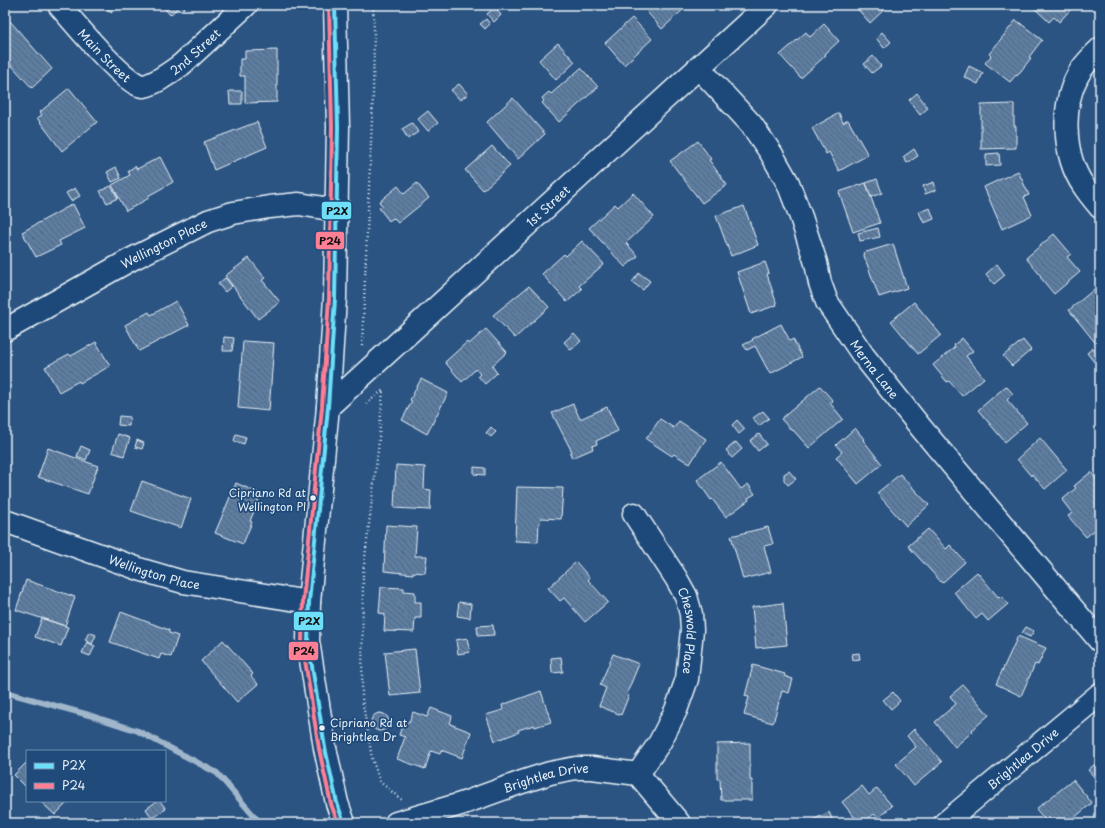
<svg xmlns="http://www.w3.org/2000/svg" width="1105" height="828" font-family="'Playpen Sans',sans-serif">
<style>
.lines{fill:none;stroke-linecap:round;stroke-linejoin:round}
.stream{stroke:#a0b6cb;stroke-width:6}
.building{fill:url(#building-back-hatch);stroke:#e8f1f8}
.minor-casing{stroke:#e8f1f8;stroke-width:25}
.path{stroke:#e8f1f8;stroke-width:2.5;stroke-dasharray:1 3;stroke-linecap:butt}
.minor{stroke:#1f4a7a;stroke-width:22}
.bus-1-casing{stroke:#1f4a7a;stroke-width:7}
.bus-2-casing{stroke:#1f4a7a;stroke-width:7}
.bus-1{stroke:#6ddff8;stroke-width:4}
.bus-2{stroke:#ff8094;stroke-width:4}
.bus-dot{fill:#e8f1f8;stroke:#1f4a7a;stroke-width:1.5}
.labels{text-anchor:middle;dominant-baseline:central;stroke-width:3.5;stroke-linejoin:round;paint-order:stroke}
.bus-label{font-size:11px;fill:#e8f1f8;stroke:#1f4a7a;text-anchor:end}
.street-label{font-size:12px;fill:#e8f1f8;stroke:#1f4a7a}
.line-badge{stroke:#1f4a7a;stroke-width:1.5}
.pale-badge-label{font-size:11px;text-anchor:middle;font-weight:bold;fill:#111}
</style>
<defs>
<pattern id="building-back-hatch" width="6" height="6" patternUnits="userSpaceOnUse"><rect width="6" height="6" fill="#5d7da1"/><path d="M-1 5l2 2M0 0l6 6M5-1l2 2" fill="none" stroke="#53657a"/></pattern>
</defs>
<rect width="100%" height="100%" fill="#2b5482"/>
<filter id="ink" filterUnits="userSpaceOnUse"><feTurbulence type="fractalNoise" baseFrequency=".025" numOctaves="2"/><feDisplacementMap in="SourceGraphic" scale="8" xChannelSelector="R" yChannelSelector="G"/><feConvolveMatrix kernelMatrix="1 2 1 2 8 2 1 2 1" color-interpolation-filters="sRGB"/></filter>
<g filter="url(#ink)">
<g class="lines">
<!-- stream -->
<path class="stream" d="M5 692 89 715 138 731 217 773 260 823"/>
</g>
<!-- building -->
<path class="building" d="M104 5H120L111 13Z
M162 5H187L183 9 180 6 170 15Z
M641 5H687V6L662 29Z
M854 5H892L890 7 889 5 870 23Z
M1033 5H1073V7L1059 22 1054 17 1049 22 1032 6Z
M495 7 501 15 494 22 487 14Z
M632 18 652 39 624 65 605 43Z
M486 19 490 24 485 29 480 24Z
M1016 20 1042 40 1029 57 1031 58 1017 76 1016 75 1010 82 985 63 991 56 989 54Z
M10 21 52 69 32 88 5 58V25Z
M824 24 839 41 825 54 826 55 801 78 780 55 806 32 810 37Z
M882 32 891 42 884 48 876 38Z
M558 43 575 62 556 80 539 60Z
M277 50V102L245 103V76H240V59H245V51Z
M873 56 881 66 872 73 864 64Z
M969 66 983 73 978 84 964 77Z
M581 68 598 87 559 122 542 103 544 101 542 98 549 92 551 94Z
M459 84 468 94 460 100 451 90Z
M69 88 97 122 62 151 37 118 42 115 40 112Z
M229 91H242V104H230Z
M917 93 928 108 920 115 909 100Z
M513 98 545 134 518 159 487 122Z
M1014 104V126H1016V148L981 149V105Z
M428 111 438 123 428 131 418 119Z
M839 113 843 123 848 120 868 155 839 171 829 152 826 154 812 128Z
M257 122 267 147 214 170 204 142Z
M412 123 418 132 408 139 402 129Z
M698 141 711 159 709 160 727 185 702 203 670 161Z
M492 146 510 166 483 190 465 170Z
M914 149 918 156 907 163 903 157Z
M999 153 1000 165 986 166V154Z
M160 157 173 182 148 196 149 198 126 211 112 185 130 175 128 171 135 166 137 169Z
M116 167 121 178 112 182 107 172Z
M1018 171 1029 195 1024 197 1032 215 1002 229 984 187Z
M877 179 882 193 871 197 866 183Z
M934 182 936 190 925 194 923 186Z
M417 183 429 198 398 223 393 218 389 221 379 208 383 206 379 202 398 186 404 194Z
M866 183 880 223 853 232 839 192Z
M111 186 118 198 107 203 100 191Z
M75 188 80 196 71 201 66 193Z
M633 193 654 217 626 243 638 256 625 267 589 228 615 204 618 207Z
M73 204 85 228 59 241 61 245 36 257 22 232Z
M744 206 758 245 731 256 716 216Z
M930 208 934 219 924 223 919 212Z
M878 228 880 237 860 241 858 233Z
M1054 234 1071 254 1067 257 1080 272 1054 294 1040 277 1041 276 1026 258Z
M582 241 604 264 579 286 582 289 567 302 542 274 564 254 566 256Z
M893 244 907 288 879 297 863 253Z
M249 258 265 278 262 280 280 302 258 319 225 276Z
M765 262 769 273 767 274 777 305 751 314 737 272Z
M997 264 1005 275 994 284 986 274Z
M639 273 650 281 643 290 632 282Z
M225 278 232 286 225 292 218 284Z
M529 286 549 307 515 338 493 315Z
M1097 287 1100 290V344L1098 346 1069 310Z
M176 301 189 325 139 351 125 325 149 312 151 315Z
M914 302 941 335 918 354 891 321Z
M781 324 790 341 793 339 802 357 770 374 755 346 747 350 743 345 753 340 752 339Z
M486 329 507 352 492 366 497 373 485 384 478 376 480 374 476 369 462 382 445 362 467 342 469 344Z
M574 333 581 341 571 350 564 342Z
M224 337 234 338 232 351H223Z
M962 338 973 351 966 356 984 378 962 396 949 381 947 382 933 365 955 347 954 345Z
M1023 340 1031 350 1012 366 1003 356Z
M243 341 274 343 269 411 238 408Z
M96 342 110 366 80 383 79 381 59 392 45 367 69 354 71 356Z
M1093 348 1100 357 1094 362 1087 353Z
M421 379 448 393 427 434 402 420 412 401 410 400Z
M820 386 833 401 830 403 843 419 809 448 793 430 792 431 781 419Z
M1006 386 1013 394 1007 400 1027 423 1005 442 978 410Z
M573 404 580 419 607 407 618 431 596 441 597 444 592 446 593 449 572 458 570 453 572 452 552 413Z
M763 411 769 418 759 426 753 418Z
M119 416 130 417 129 426 118 425Z
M660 419 674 428 679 421 706 439 690 464 674 454 672 456 646 439Z
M737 420 745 429 739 434 732 425Z
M491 427 496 432 491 437 486 433Z
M855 428 864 439 863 440 882 464 858 484 836 457 842 452 836 445Z
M118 434 130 438 124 456 112 452Z
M236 434 246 437 244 444 234 441Z
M759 434 767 444 758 451 750 441Z
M1040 438 1067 470 1045 489 1032 474 1031 476 1017 459Z
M137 440 144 443 142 449 135 447Z
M736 442 742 449 732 458 726 450Z
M81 446 90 450 86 460 77 456Z
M48 448 98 466 88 494 38 477Z
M721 462 741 489 748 484 755 494 748 498 749 500 726 517 712 499 711 500 697 480Z
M396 465 425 467 424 489 431 490 430 510 394 508Z
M474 467 485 468V475L474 474Z
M789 471 796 479 788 485 784 480V474Z
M1091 472 1100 484V526L1086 537 1068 516 1072 513 1062 500 1076 488 1074 486Z
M900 474 929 505 906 526 877 493Z
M142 481 191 499 181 528 131 511Z
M236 483 261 494 250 521 252 522 243 544 215 533Z
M517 487 563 488 561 519 541 518 540 523H539L538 542 515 541Z
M386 525 417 527 415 556H427L425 573 413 572V574L384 571Z
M768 527 773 544 764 546 771 572 743 579 731 536Z
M928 529 946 549 950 545 965 562 942 583 908 546Z
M576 562 590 578 588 580 608 602 585 622 564 598 560 601 548 588Z
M977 572 999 598 1001 596 1008 604 988 621 982 614 976 619 954 592Z
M26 580 75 597 65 626 16 610Z
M381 587 404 588V591L415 592V602H421V618H415L414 632 384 631 385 614 379 613Z
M459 602 471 604 470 618 457 616Z
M783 603 787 645 756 648 752 607Z
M121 612 169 630V633L178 636 171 657 161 654 159 659 110 642Z
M42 618 68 627 61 646 35 637Z
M493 625 494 635 478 636 477 626Z
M1026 627 1034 631 1030 637 1022 633Z
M89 632 96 635 92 644 85 640Z
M1018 636 1046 648 1038 665 1035 664 1021 696 996 684Z
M467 638 470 652 458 654 456 640Z
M223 640 253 674 251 676 258 684 237 702 201 661Z
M87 642 95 646 90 656 82 653Z
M415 649 420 693 390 696 385 652Z
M859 653 860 659 853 660 852 654Z
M613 654 639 664 627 693 629 695 621 715 599 706 606 688 600 685Z
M561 657 563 672 552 673 551 658Z
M753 665 785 674 784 676 793 679 789 693 782 691 773 723 744 715 749 697 745 696Z
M963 685 989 715 972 730 973 731 955 747 935 722 956 704 950 696Z
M541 691 551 722 535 727 534 725 518 730 519 732 495 741 486 715 503 710 502 705Z
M893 692 900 701 891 709 883 700Z
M431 708 452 716 450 724 471 732 462 758 441 750 440 754 431 751 425 769 397 759 405 737 399 735 404 720 409 722 413 712 427 717Z
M371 722a9 9 0 1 1 18 0a9 9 0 1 1-18 0Z
M914 729 942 762 914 786 896 764 916 747 907 736Z
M750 743V780H752V800H721L720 779H717V744Z
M1100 760V784L1088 770Z
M27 762V788L14 775Z
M1073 780 1092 803 1068 823H1048L1036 809Z
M862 786 869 795 877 788 892 806 878 818 874 814 863 823H859L842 802Z
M40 801H69L55 815Z
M157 801H160L166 809 152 818 146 809Z
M829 812 834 823H807Z"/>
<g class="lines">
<!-- minor casing -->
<g class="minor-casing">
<g id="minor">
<path id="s1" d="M59 5C71 19 127 87 143 86 154 85 171 72 181 65L246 5"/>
<path d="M335 5 338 127 335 298 328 407 309 602 308 641 325 748 337 803 344 823"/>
<path d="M1100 49C1092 57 1083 65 1078 75 1061 106 1063 155 1083 185 1088 193 1094 200 1100 207"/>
<path id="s2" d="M699 68 751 124 771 153 788 183 801 217 816 263 820 283 827 302 863 355 922 429 1100 641"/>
<path id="s3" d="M5 330 130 260 208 221 233 213 269 207 299 204 336 210"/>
<path id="s4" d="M328 407 767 5"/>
<path id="s5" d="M634 514 676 578 686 596 691 614 692 630 687 679 676 710 660 742 638 774"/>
<path id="s6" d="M5 521 142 570 183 582 309 602"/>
<path id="s7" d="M396 823 461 804 522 782 550 773 576 768H592L638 774 679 823"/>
<path id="s8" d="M945 823 1100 694"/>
</g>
</g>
<!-- path -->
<path class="path" d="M362 346 373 97 374 31 373 5
M366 404 383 390 378 450 363 574 362 698 372 758 380 782 402 800"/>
<!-- minor -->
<use href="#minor" class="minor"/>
<!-- bus-1 casing -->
<g class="bus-1-casing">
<path id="bus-1" d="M335 5 338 127 335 298 328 407 309 602 308 641 325 748 337 803 344 823"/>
</g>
<!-- bus-2 casing -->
<g class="bus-2-casing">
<path id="bus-2" d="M329 5 332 127 329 298 322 407 303 601 302 641 319 749 331 804 338 823"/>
</g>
<!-- bus-1 -->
<use href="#bus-1" class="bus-1"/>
<!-- bus-2 -->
<use href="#bus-2" class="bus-2"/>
</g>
</g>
<!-- markers -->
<g class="bus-dot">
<circle cx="313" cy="498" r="3.5"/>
<circle cx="322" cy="728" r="3.5"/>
</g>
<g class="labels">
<!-- bus labels -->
<g class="bus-label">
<text x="306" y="492">Cipriano Rd at<tspan x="306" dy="14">Wellington Pl</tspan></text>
<text x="330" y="722" text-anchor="start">Cipriano Rd at<tspan x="330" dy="14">Brightlea Dr</tspan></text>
</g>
<!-- street labels -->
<g class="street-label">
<text stroke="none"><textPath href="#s1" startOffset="181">2nd Street</textPath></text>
<text stroke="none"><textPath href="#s1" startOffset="68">Main Street</textPath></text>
<text stroke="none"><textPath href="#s4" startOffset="298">1st Street</textPath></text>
<text stroke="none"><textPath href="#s3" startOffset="181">Wellington Place</textPath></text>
<text stroke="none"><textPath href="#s2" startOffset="354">Merna Lane</textPath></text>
<text stroke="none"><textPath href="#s6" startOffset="158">Wellington Place</textPath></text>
<text stroke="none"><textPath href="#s5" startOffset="132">Cheswold Place</textPath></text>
<text stroke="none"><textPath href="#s8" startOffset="101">Brightlea Drive</textPath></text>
<text stroke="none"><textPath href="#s7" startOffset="157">Brightlea Drive</textPath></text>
</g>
</g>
<g class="line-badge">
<rect x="321" y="201" width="31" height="19" rx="4" fill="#6ddff8"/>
<rect x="315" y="231" width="30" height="19" rx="4" fill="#ff8094"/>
<rect x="293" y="611" width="31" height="20" rx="4" fill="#6ddff8"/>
<rect x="288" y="641" width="31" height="20" rx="4" fill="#ff8094"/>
</g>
<g class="pale-badge-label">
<text x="337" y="215">P2X</text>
<text x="330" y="245">P24</text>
<text x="309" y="625">P2X</text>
<text x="304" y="655">P24</text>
</g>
<!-- margin -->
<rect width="1105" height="828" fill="none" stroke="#1f4a7a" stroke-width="20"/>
<rect x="10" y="10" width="1085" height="808" fill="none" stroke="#e8f1f8" stroke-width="1.5" filter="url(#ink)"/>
<!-- legend -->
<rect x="26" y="750" width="140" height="52" fill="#1f4a7a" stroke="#6f8dac"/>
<rect x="34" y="763" width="20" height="6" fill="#6ddff8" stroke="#6f8dac"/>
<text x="62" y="770" font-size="12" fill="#e8f1f8">P2X</text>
<rect x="34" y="783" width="20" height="6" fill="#ff8094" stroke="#6f8dac"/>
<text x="62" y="790" font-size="12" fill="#e8f1f8">P24</text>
</svg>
